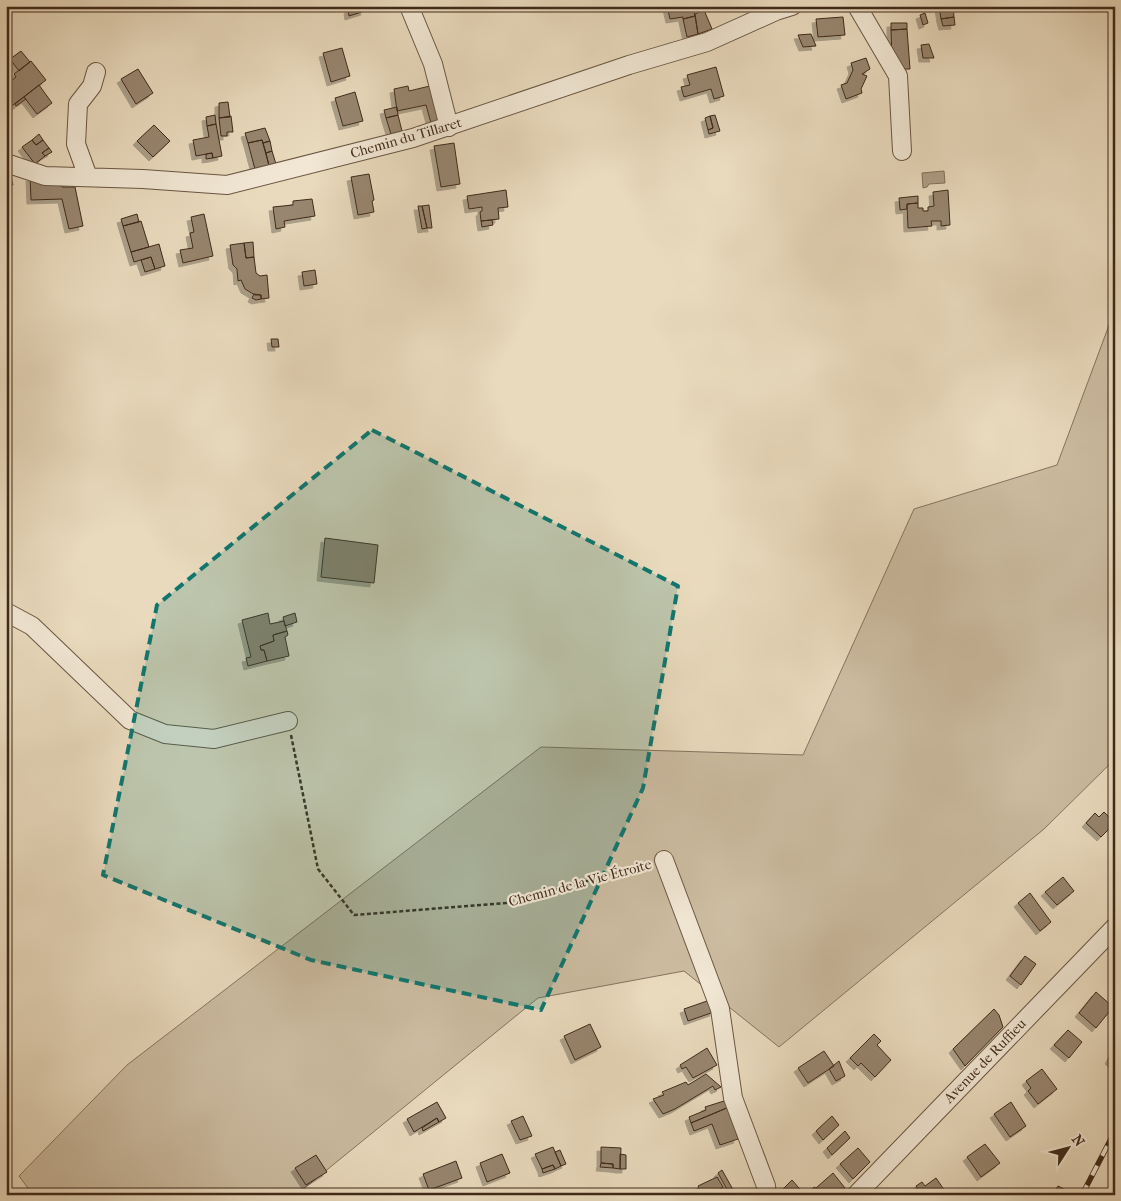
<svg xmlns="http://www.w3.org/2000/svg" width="1121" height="1201" font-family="'IM FELL French Canon',serif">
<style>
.green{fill:#ccbca1;stroke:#86735e}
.water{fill:#b09e86;stroke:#83705b}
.building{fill:#98866f;stroke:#402a1a;filter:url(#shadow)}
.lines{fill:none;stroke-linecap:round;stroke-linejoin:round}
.minor-casing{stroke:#6a5643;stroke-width:20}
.path{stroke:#402a1a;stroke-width:2.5;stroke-dasharray:4 2.5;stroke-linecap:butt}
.minor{stroke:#f1e7d4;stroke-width:18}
.rail-casing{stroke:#402a1a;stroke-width:5.5}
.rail{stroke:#f1e7d4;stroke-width:4;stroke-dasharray:11;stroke-linecap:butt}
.marked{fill:#0f766e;fill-opacity:0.2;stroke:#0f766e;stroke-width:4;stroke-dasharray:10 6;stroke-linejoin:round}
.labels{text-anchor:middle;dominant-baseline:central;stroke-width:4.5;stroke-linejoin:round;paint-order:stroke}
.street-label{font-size:14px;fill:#402a1a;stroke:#f1e7d4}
</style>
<defs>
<filter id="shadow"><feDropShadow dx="-4" dy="4" stdDeviation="0" flood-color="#0004"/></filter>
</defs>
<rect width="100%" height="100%" fill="#e9dabd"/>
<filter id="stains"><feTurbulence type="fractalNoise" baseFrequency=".004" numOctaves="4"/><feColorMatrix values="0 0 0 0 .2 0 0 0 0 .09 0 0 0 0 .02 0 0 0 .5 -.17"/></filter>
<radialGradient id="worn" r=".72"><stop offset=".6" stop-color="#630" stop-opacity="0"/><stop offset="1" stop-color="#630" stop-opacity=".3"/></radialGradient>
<!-- green -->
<path class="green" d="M1115 309V759L1044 829 779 1047 684 971 538 998 296 1195H33L19 1176 127 1065 541 747 803 755 914 509 1057 465Z"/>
<!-- water -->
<path class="water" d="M944 171 945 183 929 184 927 187 923 188 922 173Z"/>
<!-- building -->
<path class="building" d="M349 6H363L365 11 349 16 348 10 350 9Z
M667 6H693L695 16 683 19V17L670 19Z
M939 6H953L954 17 941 19Z
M704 10 712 29 698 34 695 14Z
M925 13 928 23 923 25 920 15Z
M695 16 698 34 687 37 683 19Z
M843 17 845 35 818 37 816 19Z
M954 17 955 25 943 26 941 19Z
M891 23H907V29L891 30Z
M907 29 910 69H895L892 60 891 30Z
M811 34 816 46 803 47 798 35Z
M929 44 934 58H923L921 45Z
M342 48 350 76 331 82 323 53Z
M21 51 30 62 19 71 10 59Z
M866 58 870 69 862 74 867 76 861 89 862 93 846 99 841 85 847 83 853 70 851 63Z
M31 61 46 80 9 108 6 105V85L16 77 14 74Z
M716 67 724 96 714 99 711 89 684 97 681 87 690 85 687 75Z
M138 69 153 93 136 104 121 79Z
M39 85 52 103 37 114 24 97Z
M434 85 444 119 431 123 426 105 397 111 394 89 408 86 409 91Z
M355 92 363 121 343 126 335 98Z
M24 97 26 99 16 106 15 104Z
M228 102 230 117 219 118V103Z
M397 107 398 115 386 118 384 110Z
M215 115 216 124 207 126 206 117Z
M398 115 402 131 391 134 386 118Z
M715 115 720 131 709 134 708 130 713 128 710 116Z
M231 116 233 132H227V136H221L219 118Z
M710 116 713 128 708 130 705 118Z
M216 124 222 156 213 158 212 153 196 156 193 140 209 137 207 126Z
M154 125 170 141 153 157 137 141Z
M265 128 270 141 263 143 262 140 248 143 245 133Z
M39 134 43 140 36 145 32 140Z
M32 140 36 145 43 140 49 148 42 153 45 156 35 164 22 147Z
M262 140 270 169 256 173 248 143Z
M270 141 272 151 266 153 263 143Z
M454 143 460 184 441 187 434 146Z
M49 148 52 152 45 156 42 153Z
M272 151 276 164 269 166 266 153Z
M212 153 213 158 206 159V154Z
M6 170H9L13 185 6 187Z
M369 174 374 200 372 201 374 212 358 215 351 177Z
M30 177 62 184V187H75L83 226 69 229 62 199 31 200Z
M506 190 508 207 498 208 499 219 481 221 480 212 482 211V207L469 209 467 196Z
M948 190 950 225 941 226V221H931L932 226 908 228 907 204 918 203V208H923V211H928V207L934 206 933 192Z
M918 196V203L907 204V209L900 210 899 198Z
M6 199 11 217 6 218Z
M312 199 315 216 284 221 285 227 276 229 273 207 293 205V201Z
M429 205 432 228H427L422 206Z
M418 206H422L427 228 422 229Z
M137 214 139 222 123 226 121 219Z
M204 214 213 256 183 263 180 250 193 248 190 233 194 232 191 217Z
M492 220 493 225 482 227 481 221Z
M141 221 149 247 131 252 123 226Z
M253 242 254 257 246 258 244 243Z
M244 243 246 258 254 257 256 273 260 276 267 275 269 298 261 299V295H255L245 289 241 280 238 281 237 269 233 265 230 245Z
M159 244 165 266 155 269 151 257 134 262 131 252Z
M151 257 155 269 145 272 141 260Z
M315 270 317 284 304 286 302 272Z
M254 294 261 295V299L256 300 252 298Z
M271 339H278L279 347H272Z
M325 538 378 545 374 583 321 577Z
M268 613 270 624 284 621 287 631 273 635 274 641 260 646 261 650H264L267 661 248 666 246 658 251 657 242 620Z
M295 613 297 622 285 626 283 617Z
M287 631 288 635 285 637 289 656 267 661 264 650H261L260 646 274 641 273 635Z
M1104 812 1113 821 1109 826 1111 827 1101 837 1086 823 1095 813 1099 817Z
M1063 877 1074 891 1057 905 1045 892Z
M1030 893 1051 922 1040 931 1018 903Z
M1025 956 1036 964 1021 985 1010 976Z
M1096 992 1113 1007 1096 1028 1079 1013Z
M710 1000 714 1012 688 1021 684 1009Z
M994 1009 999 1015 1003 1027 965 1066 953 1049Z
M590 1024 601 1047 575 1060 564 1036Z
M1068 1030 1082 1042 1069 1058 1054 1045Z
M874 1034 881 1041 877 1045 891 1060 875 1077 861 1063 858 1066 850 1058Z
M707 1048 717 1065 693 1078 686 1067 682 1069 680 1065Z
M1115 1049V1066L1109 1060Z
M824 1051 834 1066 808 1083 798 1068Z
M839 1061 845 1076 836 1081 829 1069Z
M1042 1069 1057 1089 1038 1104 1028 1091 1031 1088 1026 1081Z
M706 1074 721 1087 715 1090 713 1086 675 1109 663 1114 653 1099 664 1095 662 1092 686 1082 688 1085Z
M724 1101 729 1107 691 1123 689 1117 706 1110 705 1107Z
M437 1102 446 1118 439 1122 437 1118 414 1132 407 1119Z
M1011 1102 1026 1126 1010 1137 994 1114Z
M729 1107 738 1139 720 1145 712 1124 694 1131 691 1123Z
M523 1116 532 1136 520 1140 511 1121Z
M832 1116 839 1125 823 1140 816 1131Z
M437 1118 439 1122 423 1131 422 1128Z
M845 1131 850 1138 832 1155 827 1148Z
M985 1144 1000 1163 981 1177 967 1157Z
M553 1147 561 1166 555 1169 553 1165 542 1169 535 1154Z
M601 1147 621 1148 620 1169 613 1168V1164L601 1163Z
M858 1148 870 1162 853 1179 840 1164Z
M560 1150 566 1164 561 1166 555 1152Z
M502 1154 510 1173 487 1182 480 1163Z
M620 1154 626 1155V1169H620Z
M316 1155 327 1172 306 1185 295 1168Z
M456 1161 462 1178 429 1190 423 1174Z
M601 1163 613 1164V1168L600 1167Z
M553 1165 555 1169 543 1173 542 1169Z
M722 1170 736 1195H730L718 1173Z
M833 1173 845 1188 838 1195H823L816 1188Z
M717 1177 723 1187 710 1195H690L689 1193 699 1188 698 1186Z
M936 1178 947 1194 921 1195 916 1186 922 1182 925 1186Z
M792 1180 805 1195H777Z
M1058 1186 1064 1189 1061 1195H1053Z
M814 1187 816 1188 823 1195H807Z"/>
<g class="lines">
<!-- minor casing -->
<g class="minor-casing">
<path id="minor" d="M409 6 433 64 449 127
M857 6 898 76 902 151
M6 163 45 176 143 179 227 185 413 138 629 65 707 42 776 11 792 6
M88 177 76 144 78 104 92 86 96 72
M6 612 32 626 130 720 165 734 214 739 288 721
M664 860 720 1009 733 1098 766 1186 767 1195
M856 1195 1115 927"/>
</g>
<!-- path -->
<path class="path" d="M291 735 318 869 354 915 506 903 650 864"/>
<!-- minor -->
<use href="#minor" class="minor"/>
<!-- rail casing -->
<g class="rail-casing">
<path id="rail" d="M1082 1195 1115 1131"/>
</g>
<!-- rail -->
<use href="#rail" class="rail"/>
</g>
<!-- marked area -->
<path class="marked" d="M372 430 678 586 643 788 541 1010 311 960 103 875 157 605Z"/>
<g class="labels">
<!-- street labels -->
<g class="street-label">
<text transform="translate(406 138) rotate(-16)">Chemin du Tillaret</text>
<text transform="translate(580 883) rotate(-15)">Chemin de la Vie Étroite</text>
<text transform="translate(985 1061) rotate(-46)">Avenue de Ruffieu</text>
</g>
</g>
<!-- margin -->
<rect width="1121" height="1201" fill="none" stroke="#e9dabd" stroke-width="25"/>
<rect x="8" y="8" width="1106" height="1186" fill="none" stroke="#402a1a" stroke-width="2.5"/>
<rect x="12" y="12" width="1096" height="1176" fill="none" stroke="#402a1a"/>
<!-- north arrow -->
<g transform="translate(1068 1148) rotate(54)" stroke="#f1e7d4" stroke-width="4" paint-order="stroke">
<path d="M0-4L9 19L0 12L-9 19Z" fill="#402a1a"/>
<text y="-8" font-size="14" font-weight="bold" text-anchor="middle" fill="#402a1a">N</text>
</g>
<rect width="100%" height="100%" filter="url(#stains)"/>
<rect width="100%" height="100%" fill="url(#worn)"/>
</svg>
